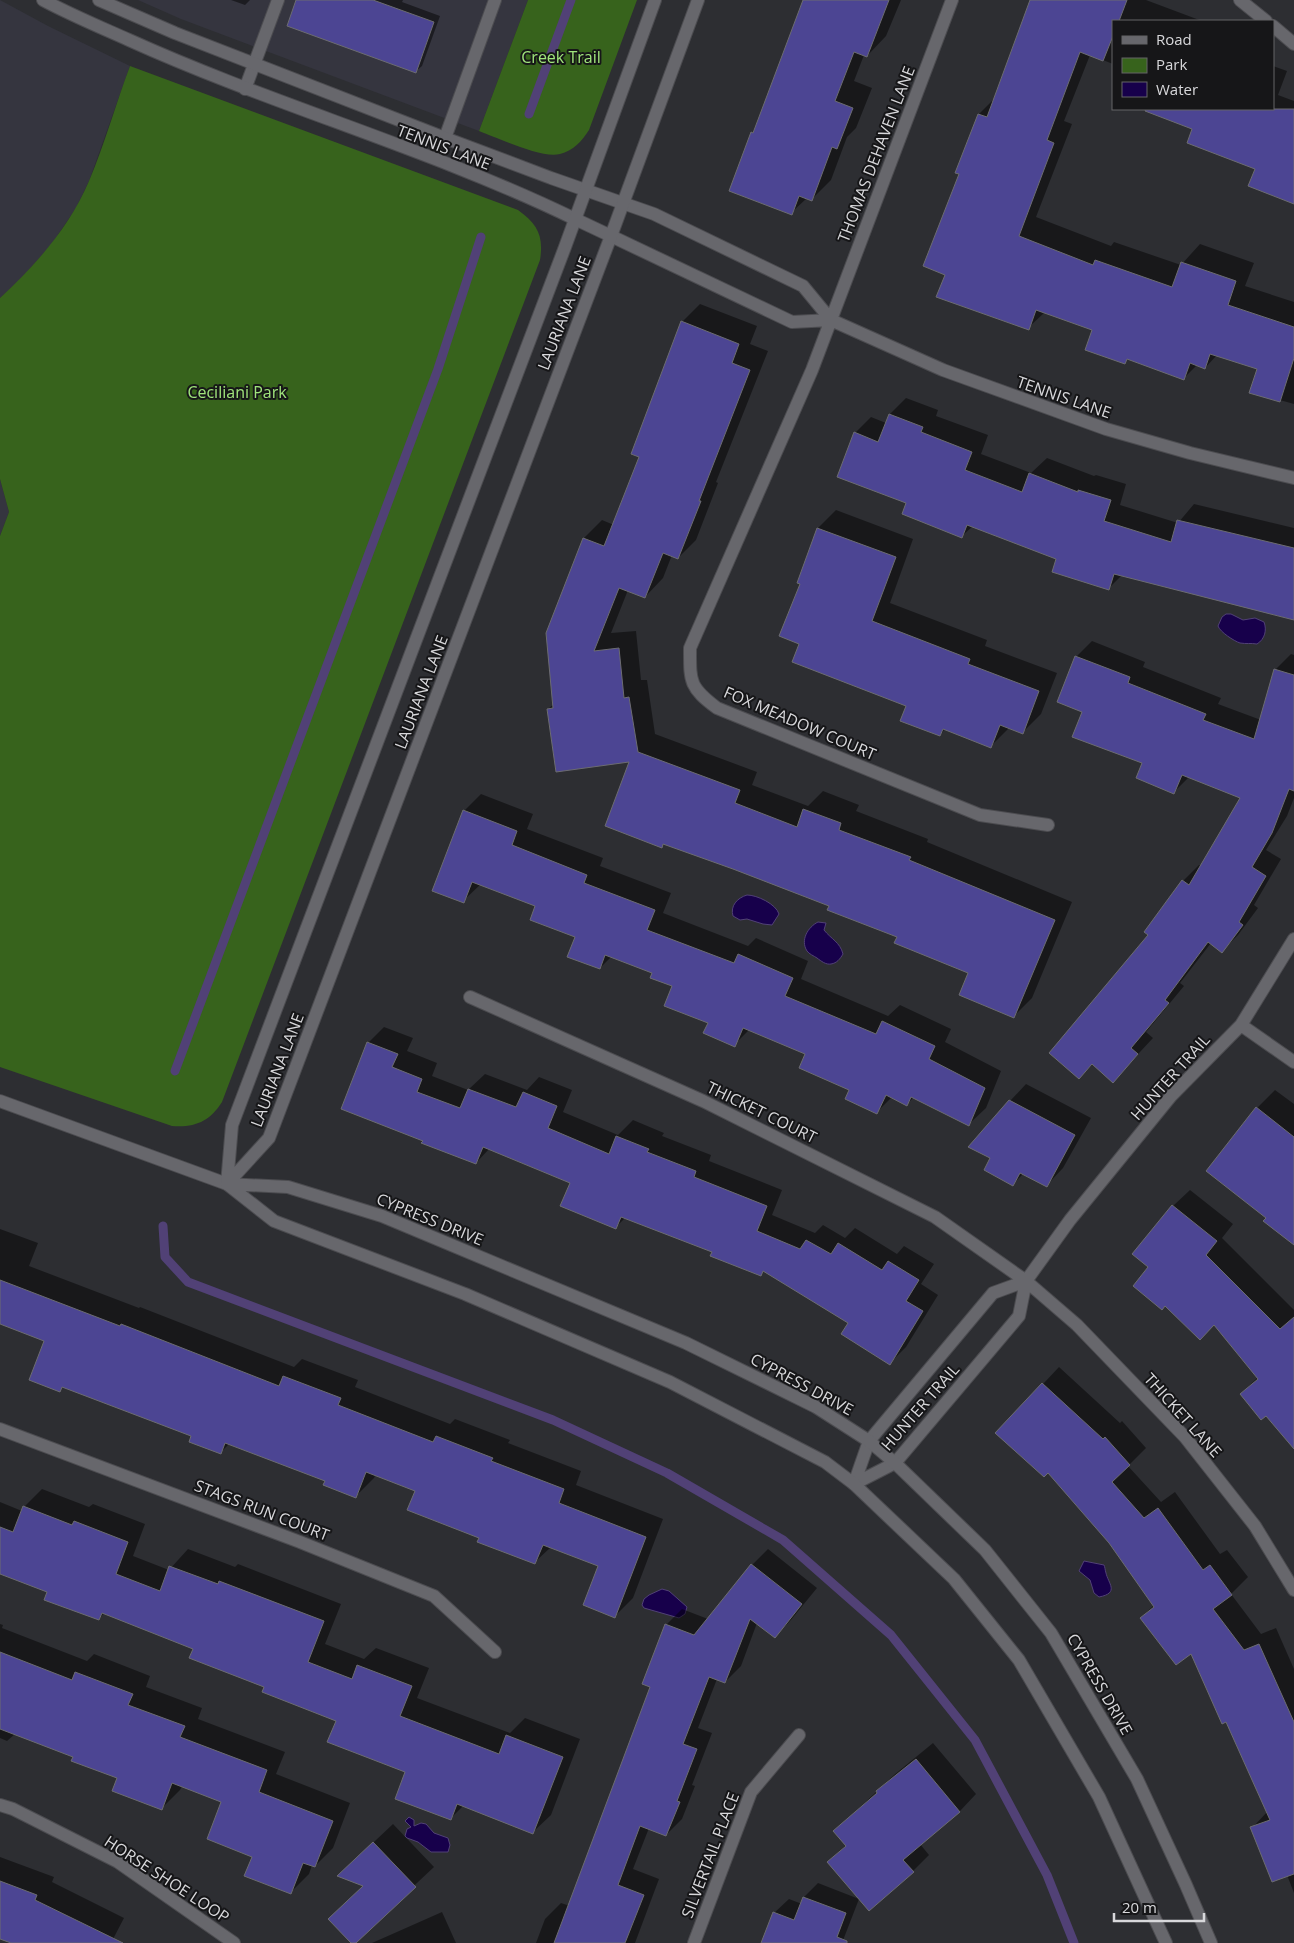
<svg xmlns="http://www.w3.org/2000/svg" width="1294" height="1943" font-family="'Open Sans',sans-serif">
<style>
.built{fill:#35353f}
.green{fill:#37631c}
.water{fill:#17004b;stroke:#514176}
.shadow{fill:#0007}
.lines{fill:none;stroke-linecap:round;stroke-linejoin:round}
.stream{stroke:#514176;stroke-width:9}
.building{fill:#4c4593;stroke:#6c6c71}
.service-casing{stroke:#4c4c50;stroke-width:14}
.minor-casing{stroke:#4c4c50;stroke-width:14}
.tertiary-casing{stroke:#4c4c50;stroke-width:14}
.service{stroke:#67676c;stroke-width:12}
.minor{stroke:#67676c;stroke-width:12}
.tertiary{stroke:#67676c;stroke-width:12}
.labels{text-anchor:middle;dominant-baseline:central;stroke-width:4;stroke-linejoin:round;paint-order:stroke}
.park-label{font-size:16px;fill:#a0e47c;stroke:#161618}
.street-label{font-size:16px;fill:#d8d8db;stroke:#161618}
</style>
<rect width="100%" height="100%" fill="#2d2e32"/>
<!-- built -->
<path class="built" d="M0 0 48 26 130 66 89 181 76 208 51 245 19 281 0 298Z
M138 0H528L479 131 181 19Z
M0 479 9 512 0 536Z"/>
<!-- green -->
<path class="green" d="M528 0H637L589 130C582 141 573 151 560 154 542 159 498 138 479 131Z
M130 66 518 210C537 224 544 235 540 260L222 1102C210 1121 195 1128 172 1126L0 1067V536L9 512 0 479V298C36 265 70 226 89 181 105 143 116 103 130 66Z"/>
<!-- water -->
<path class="water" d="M1226 614H1231L1243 620 1255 618 1264 622C1267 630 1265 639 1257 644 1251 643 1246 644 1240 643 1234 641 1220 632 1218 626L1222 617Z
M747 895C757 895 776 904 779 914L772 925 763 924 747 919 740 920 733 916C730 906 737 898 747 895Z
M818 922 826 923 824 930C831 939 840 942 843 954 840 959 837 963 831 964 826 965 821 961 817 958 814 956 809 954 807 951 800 940 808 927 818 922Z
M1084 1561 1104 1565C1105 1567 1105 1570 1106 1573 1108 1583 1120 1593 1099 1597L1094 1593 1090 1580 1079 1571Z
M662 1589 669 1591 687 1607 685 1614 679 1618 644 1608 642 1605 644 1599 649 1595Z
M409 1817 414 1820V1826L421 1823 426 1824 434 1833 448 1838 450 1845 448 1852H431L418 1842 407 1838 405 1836 407 1829 411 1827 405 1821Z"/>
<!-- shadow -->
<path class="shadow" d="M231 0H250L245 5Z
M298 0H403L402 2 440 16 422 66 415 72Z
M805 0H901L886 36 867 56 864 55 854 81 872 88 856 128 847 137 831 180 811 200 807 198 791 213 788 46Z
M1032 0H1146L1202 21H1113V64L1090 55 1064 121 1072 124 1036 217 1111 246 1114 242 1181 265 1200 244 1254 263 1245 286 1294 302V404L1251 392 1258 368 1217 355 1205 368 1197 365 1184 378 1128 359 1125 362 1093 329 1045 312 1028 328 946 274 960 174 957 172 979 114 995 98Z
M1273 66 1287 71 1278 95 1294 101V202L1256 169 1194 128 1144 109H1273Z
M700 304 757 326 750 344 768 351 716 482 718 483 696 540 678 558 672 555 663 578 645 597 628 590 611 633 636 631 641 680H647L655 734 757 772 752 785 808 806 823 791 859 805 856 811 928 839 927 842 1072 902 1032 998 1014 1016 970 972 898 936 831 905 665 843 661 846 631 760 548 709 554 704 548 633 584 538 602 520 614 525 641 456 682 322Z
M906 398 938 410 936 416 988 435 981 454 1031 473 1047 458 1094 476 1096 475 1126 484 1120 505 1178 523 1194 504 1294 528V620L1122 575 1109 588 1058 558 973 526 962 536 907 503 855 433 871 417 886 423 890 414Z
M836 510 913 539 890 603 987 640 985 646 1057 673 1041 714 1023 732 1010 727 991 746 945 729 940 735 908 705 801 643V583L798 582 818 528Z
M1092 641 1145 662 1143 667 1221 698 1218 704 1261 720 1275 670 1291 654 1294 655V798L1287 816 1266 850 1281 859 1254 905 1258 908 1238 935 1222 951 1211 943 1180 983 1184 986 1146 1032 1153 1038 1113 1081 1093 1064 1079 1078 1150 935 1146 932 1183 881 1199 865 1201 866 1242 797 1189 777 1174 792 1144 763 1083 711 1076 657Z
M481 794 533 814 527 829 603 858 600 866 671 893 663 913 748 946 756 938 808 961 801 979 888 1016 900 1005 951 1029 945 1042 1001 1071 986 1108 969 1124 914 1097 907 1104 892 1097 876 1113 807 1054 750 1029 734 1045 673 985 654 972 612 956 600 968 577 936 537 905 481 884 463 901 464 811Z
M384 1027 413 1038 407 1051 437 1063 432 1076 468 1090 485 1074 527 1090 539 1077 572 1090 563 1112 618 1135 633 1120 664 1133 662 1136 711 1155 709 1161 782 1190 772 1215 815 1233 823 1225 845 1238 855 1228 897 1254 904 1246 934 1264 921 1284 938 1295 906 1347 890 1363 850 1322 765 1270 760 1275 714 1251 626 1217 616 1227 572 1182 490 1148 476 1163 424 1140 368 1043Z
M1026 1084 1091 1118 1063 1168 1047 1185 1024 1173 1013 1184 1010 1101Z
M1275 1090 1294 1104V1243L1267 1218 1257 1108Z
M1190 1190 1233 1224 1222 1238 1294 1310V1448L1266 1414 1241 1394 1258 1377 1214 1324 1150 1267 1173 1206Z
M0 1229 38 1243 29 1266 139 1308 140 1307 294 1367 302 1359 358 1380 355 1387 450 1424 455 1419 510 1440 508 1443 581 1471 576 1485 663 1519 633 1598 615 1616 600 1566 551 1547 535 1562 480 1537 416 1490 376 1474 374 1478 356 1496 326 1480 230 1443 221 1452 193 1436 64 1386 60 1390 45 1340 2 1324 0 1325Z
M1059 1367 1120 1423 1122 1421 1146 1448 1128 1466 1161 1502 1175 1492 1220 1554 1227 1550 1248 1577 1231 1594 1261 1634 1276 1628 1294 1669V1893L1287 1875 1252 1828 1268 1811 1227 1721 1191 1652 1141 1618 1154 1605 1110 1542 1048 1472 997 1433Z
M42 1489 89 1507 93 1504 145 1524 133 1556 169 1570 188 1549 235 1567 238 1564 341 1604 325 1644 364 1659 376 1648 429 1668 417 1698 510 1733 525 1718 580 1739 551 1815 533 1832 463 1806 450 1819 407 1772 337 1720 266 1686 195 1648 104 1613 99 1619 49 1592 0 1573V1502L22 1511 24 1507Z
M768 1549 817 1588 790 1621 775 1636 757 1623 741 1666 725 1682 717 1679 698 1728 712 1733 692 1785 695 1786 682 1819 666 1835 649 1828 633 1869 659 1879 635 1943H536L545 1919 561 1903 570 1906 652 1686 666 1625 682 1609 708 1619 752 1565Z
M0 1624 3 1625 2 1628 87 1661 94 1654 150 1676 146 1687 202 1708 198 1719 285 1752 276 1774 350 1803 333 1848 315 1866 312 1865 309 1874 291 1892 253 1856 223 1801 182 1786 180 1790 162 1808 118 1777 74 1757 15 1734 7 1741 0 1738Z
M933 1743 976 1794 960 1811 920 1844 929 1855 913 1871 828 1862 847 1844 835 1831 894 1775Z
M393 1824 434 1867 353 1943 365 1885 358 1857Z
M0 1857 54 1877 52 1882 124 1918 111 1943H15L0 1937Z
M818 1883 859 1899 842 1943H763L774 1913 789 1899 802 1904 804 1897Z
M442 1912 456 1943H372Z"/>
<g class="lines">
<!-- stream -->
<path class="stream" d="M529 114 571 0
M175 1071 438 369 481 237
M163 1226 165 1257 188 1282 553 1420 667 1473 783 1540 891 1635 975 1740 1047 1875 1074 1943"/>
</g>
<!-- building -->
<path class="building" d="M296 0H373L434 22 416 73 287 26Z
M803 0H889L867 57 854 52 835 101 853 108 837 149 832 147 812 201 799 196 792 215 729 191 751 132 753 133Z
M1030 0H1127L1119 21H1113V36L1103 61 1080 52 1047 140 1054 143 1019 236 1093 265 1095 260 1172 287 1181 262 1236 281 1228 305 1294 327V358L1280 402 1249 393 1257 369 1210 354 1205 369 1190 363 1184 380 1127 359 1125 364 1085 350 1092 330 1036 310 1029 330 936 297 945 275 923 266 959 174 955 173 978 114 987 117Z
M1146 109H1294V204L1248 186 1255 169 1187 143 1192 129 1145 111Z
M681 321 739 344 732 363 750 370 699 501H701L678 559 663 553 645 598 619 588 594 651 619 648 624 698 629 697 638 752 740 790 735 803 797 827 803 809 841 823 839 830 911 857 909 860 1055 920 1014 1018 959 995 968 973 894 943 897 937 827 910 829 906 733 869 663 844 662 848 605 826 629 762 556 772 547 709 553 708 546 633 583 538 604 546 639 457 631 454Z
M889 414 923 427 921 432 972 452 965 470 1022 492 1029 473 1078 492V490L1111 500 1104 521 1171 542 1177 520 1294 548V620L1114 574 1109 590 1052 572 1056 559 967 525 962 538 902 514 906 503 837 477 854 432 878 442Z
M817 528 896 557 872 621 970 659 968 664 1039 691 1023 734 1000 725 991 748 943 729 940 736 900 721 906 706 792 662 799 644 779 636 800 584 797 583Z
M1075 656 1130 677 1128 683 1206 714 1203 720 1254 739 1274 669 1294 675V791L1289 789 1272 833 1252 867 1266 876 1239 922 1243 925 1222 953 1208 942 1165 1000 1169 1003 1131 1048 1138 1054 1113 1083 1092 1064 1079 1079 1049 1053 1148 935 1144 932 1182 880 1189 885 1240 798 1182 775 1174 794 1136 778 1142 763 1072 737 1082 712 1057 702Z
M463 810 517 831 512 845 587 875 584 883 655 910 647 930 734 963 738 954 793 978 785 996 876 1034 882 1021 935 1046 929 1059 985 1088 969 1126 911 1097 907 1106 886 1095 877 1114 845 1099 849 1090 799 1068 805 1054 743 1028 735 1047 703 1033 708 1023 664 1006 672 986 650 978 652 973 605 955 600 969 567 957 575 937 530 920 535 906 472 882 464 903 432 891Z
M367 1042 398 1054 392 1067 422 1079 417 1092 460 1108 468 1089 516 1107 523 1092 557 1106 548 1128 609 1154 616 1136 649 1149 647 1152 696 1171 694 1177 767 1206 757 1231 800 1249 806 1240 831 1254 838 1243 882 1270 888 1261 919 1280 906 1301 923 1311 890 1365 841 1334 848 1323 763 1271 761 1276 710 1256 712 1252 621 1217 616 1229 560 1206 570 1183 483 1147 476 1164 421 1143 423 1141 341 1109Z
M1009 1100 1075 1135 1047 1187 1020 1173 1013 1186 984 1170 990 1158 968 1147Z
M1256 1107 1294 1137V1245L1263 1221 1266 1218 1206 1171Z
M1172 1205 1217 1241 1206 1255 1280 1329 1294 1317V1449L1266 1416 1261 1420 1240 1394 1258 1379 1214 1325 1200 1340 1165 1306 1162 1310 1133 1286 1148 1267 1132 1254Z
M0 1280 120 1326 121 1324 279 1386 283 1376 341 1398 338 1405 433 1442 436 1436 493 1458 491 1461 564 1489 559 1503 646 1537 615 1618 583 1605 598 1566 543 1545 535 1564 477 1542 479 1538 407 1510 415 1491 366 1472 356 1498 323 1485 325 1481 225 1443 221 1454 189 1442 191 1436 62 1387 60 1392 29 1380 44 1341 0 1324Z
M1042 1383 1103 1439 1105 1437 1130 1465 1112 1482 1144 1518 1158 1508 1203 1570 1210 1565 1232 1595 1213 1609 1244 1650 1259 1644 1294 1722V1874L1272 1882 1250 1827 1270 1820 1226 1722 1222 1724 1191 1654 1176 1665 1140 1618 1154 1607 1109 1543 1048 1473 1044 1477 995 1433Z
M23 1506 72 1525 74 1521 128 1542 116 1574 160 1591 169 1566 218 1584 219 1581 324 1621 308 1662 352 1679 357 1665 412 1686 400 1716 499 1754 506 1735 563 1757 533 1834 457 1804 451 1820 395 1799 405 1772 327 1742 336 1721 262 1692 264 1687 189 1658 193 1649 102 1613 99 1620 44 1600 47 1592 0 1574V1527L13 1532Z
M751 1564 802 1604 775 1638 750 1619 725 1683 709 1677 683 1744 697 1749 677 1801 680 1802 666 1836 640 1826 618 1885 644 1895 625 1943H554L650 1687 642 1684 665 1624 694 1635Z
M0 1652 72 1680 75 1672 133 1694 128 1705 185 1726 180 1737 267 1770 259 1792 333 1821 315 1867 303 1863 291 1894 244 1876 252 1857 207 1839 221 1802 172 1783 162 1810 112 1791 117 1778 71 1761 73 1757 0 1729Z
M916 1759 960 1812 903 1860 914 1872 869 1911 827 1862 846 1846 833 1831 877 1793 876 1791Z
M373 1842 416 1887 356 1943H351L328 1919 363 1886 337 1876Z
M0 1881 37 1895 35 1900 123 1943H11L0 1939Z
M803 1897 846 1913 837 1937 847 1941V1943H761L773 1912 794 1920Z"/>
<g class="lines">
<!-- service casing -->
<g class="service-casing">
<path id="service" d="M245 89 278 0
M445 138 495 0"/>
</g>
<!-- minor casing -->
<g class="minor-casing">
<path id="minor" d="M43 0C71 15 100 27 129 40 275 106 431 149 575 219
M99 0 175 33 445 138 551 178 654 214 803 286 831 320
M952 0 812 370 690 648C690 682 689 687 717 708L980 815 1048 825
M1240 0 1266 21
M1273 26 1294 44
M611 236 792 322 831 320 943 370 1106 429 1190 453 1294 478
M470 997 703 1101 935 1217 1026 1281 1077 1325 1185 1437 1255 1526 1294 1590
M1241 1025 1294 1062
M0 1101 227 1184
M0 1429 300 1542 434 1596 495 1652
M854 1484 895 1463 1019 1316 1026 1281 1070 1220 1171 1096 1241 1025 1294 939
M854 1484 869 1441 993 1293 1026 1281
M0 1805 13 1809 118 1862 234 1943
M694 1943 751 1792 799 1735"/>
</g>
<!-- tertiary casing -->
<g class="tertiary-casing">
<path id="tertiary" d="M575 219 611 236
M227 1184 288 1187 382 1216 686 1343 816 1407 869 1441 895 1463 985 1550 1051 1633 1137 1779 1186 1885 1211 1943
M227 1184 269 1138 611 236 698 0
M227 1184 232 1125 565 247 655 0
M227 1184 274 1221 465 1294 670 1382 825 1462 854 1484 954 1579 1019 1660 1099 1797 1166 1943"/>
</g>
<!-- service -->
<use href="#service" class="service"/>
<!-- minor -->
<use href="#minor" class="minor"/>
<!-- tertiary -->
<use href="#tertiary" class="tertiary"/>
</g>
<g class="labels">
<!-- park labels -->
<g class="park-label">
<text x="561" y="57">Creek Trail</text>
<text x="237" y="392">Ceciliani Park</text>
</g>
<!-- street labels -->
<g class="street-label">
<text transform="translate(444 147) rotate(21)">TENNIS LANE</text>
<text transform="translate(876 154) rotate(-69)">THOMAS DEHAVEN LANE</text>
<text transform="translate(564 313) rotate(-69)">LAURIANA LANE</text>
<text transform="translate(1064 397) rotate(19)">TENNIS LANE</text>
<text transform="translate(421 692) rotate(-69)">LAURIANA LANE</text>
<text transform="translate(800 723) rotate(23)">FOX MEADOW COURT</text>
<text transform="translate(277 1070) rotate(-69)">LAURIANA LANE</text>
<text transform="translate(1170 1077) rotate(-48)">HUNTER TRAIL</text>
<text transform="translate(762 1112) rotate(26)">THICKET COURT</text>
<text transform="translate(430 1219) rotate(22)">CYPRESS DRIVE</text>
<text transform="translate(802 1384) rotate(28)">CYPRESS DRIVE</text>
<text transform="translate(920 1407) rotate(-49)">HUNTER TRAIL</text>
<text transform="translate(1183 1415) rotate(48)">THICKET LANE</text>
<text transform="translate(262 1510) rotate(21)">STAGS RUN COURT</text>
<text transform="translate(1100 1684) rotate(60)">CYPRESS DRIVE</text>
<text transform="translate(710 1855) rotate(-69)">SILVERTAIL PLACE</text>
<text transform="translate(167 1879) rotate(33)">HORSE SHOE LOOP</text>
</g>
</g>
<!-- legend -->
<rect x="1112" y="20" width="162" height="90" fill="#161618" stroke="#646466"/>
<rect x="1122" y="36" width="25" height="8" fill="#67676c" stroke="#646466"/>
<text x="1156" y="45" font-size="15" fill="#d8d8db">Road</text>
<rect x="1122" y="58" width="25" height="15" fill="#37631c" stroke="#646466"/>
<text x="1156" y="70" font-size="15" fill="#d8d8db">Park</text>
<rect x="1122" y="82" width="25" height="15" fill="#17004b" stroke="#646466"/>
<text x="1156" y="95" font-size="15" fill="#d8d8db">Water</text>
<!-- scale -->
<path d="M1114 1913v8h90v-8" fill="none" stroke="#d8d8db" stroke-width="2.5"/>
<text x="1122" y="1913" font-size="15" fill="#d8d8db" stroke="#161618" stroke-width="4" paint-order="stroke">20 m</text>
</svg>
